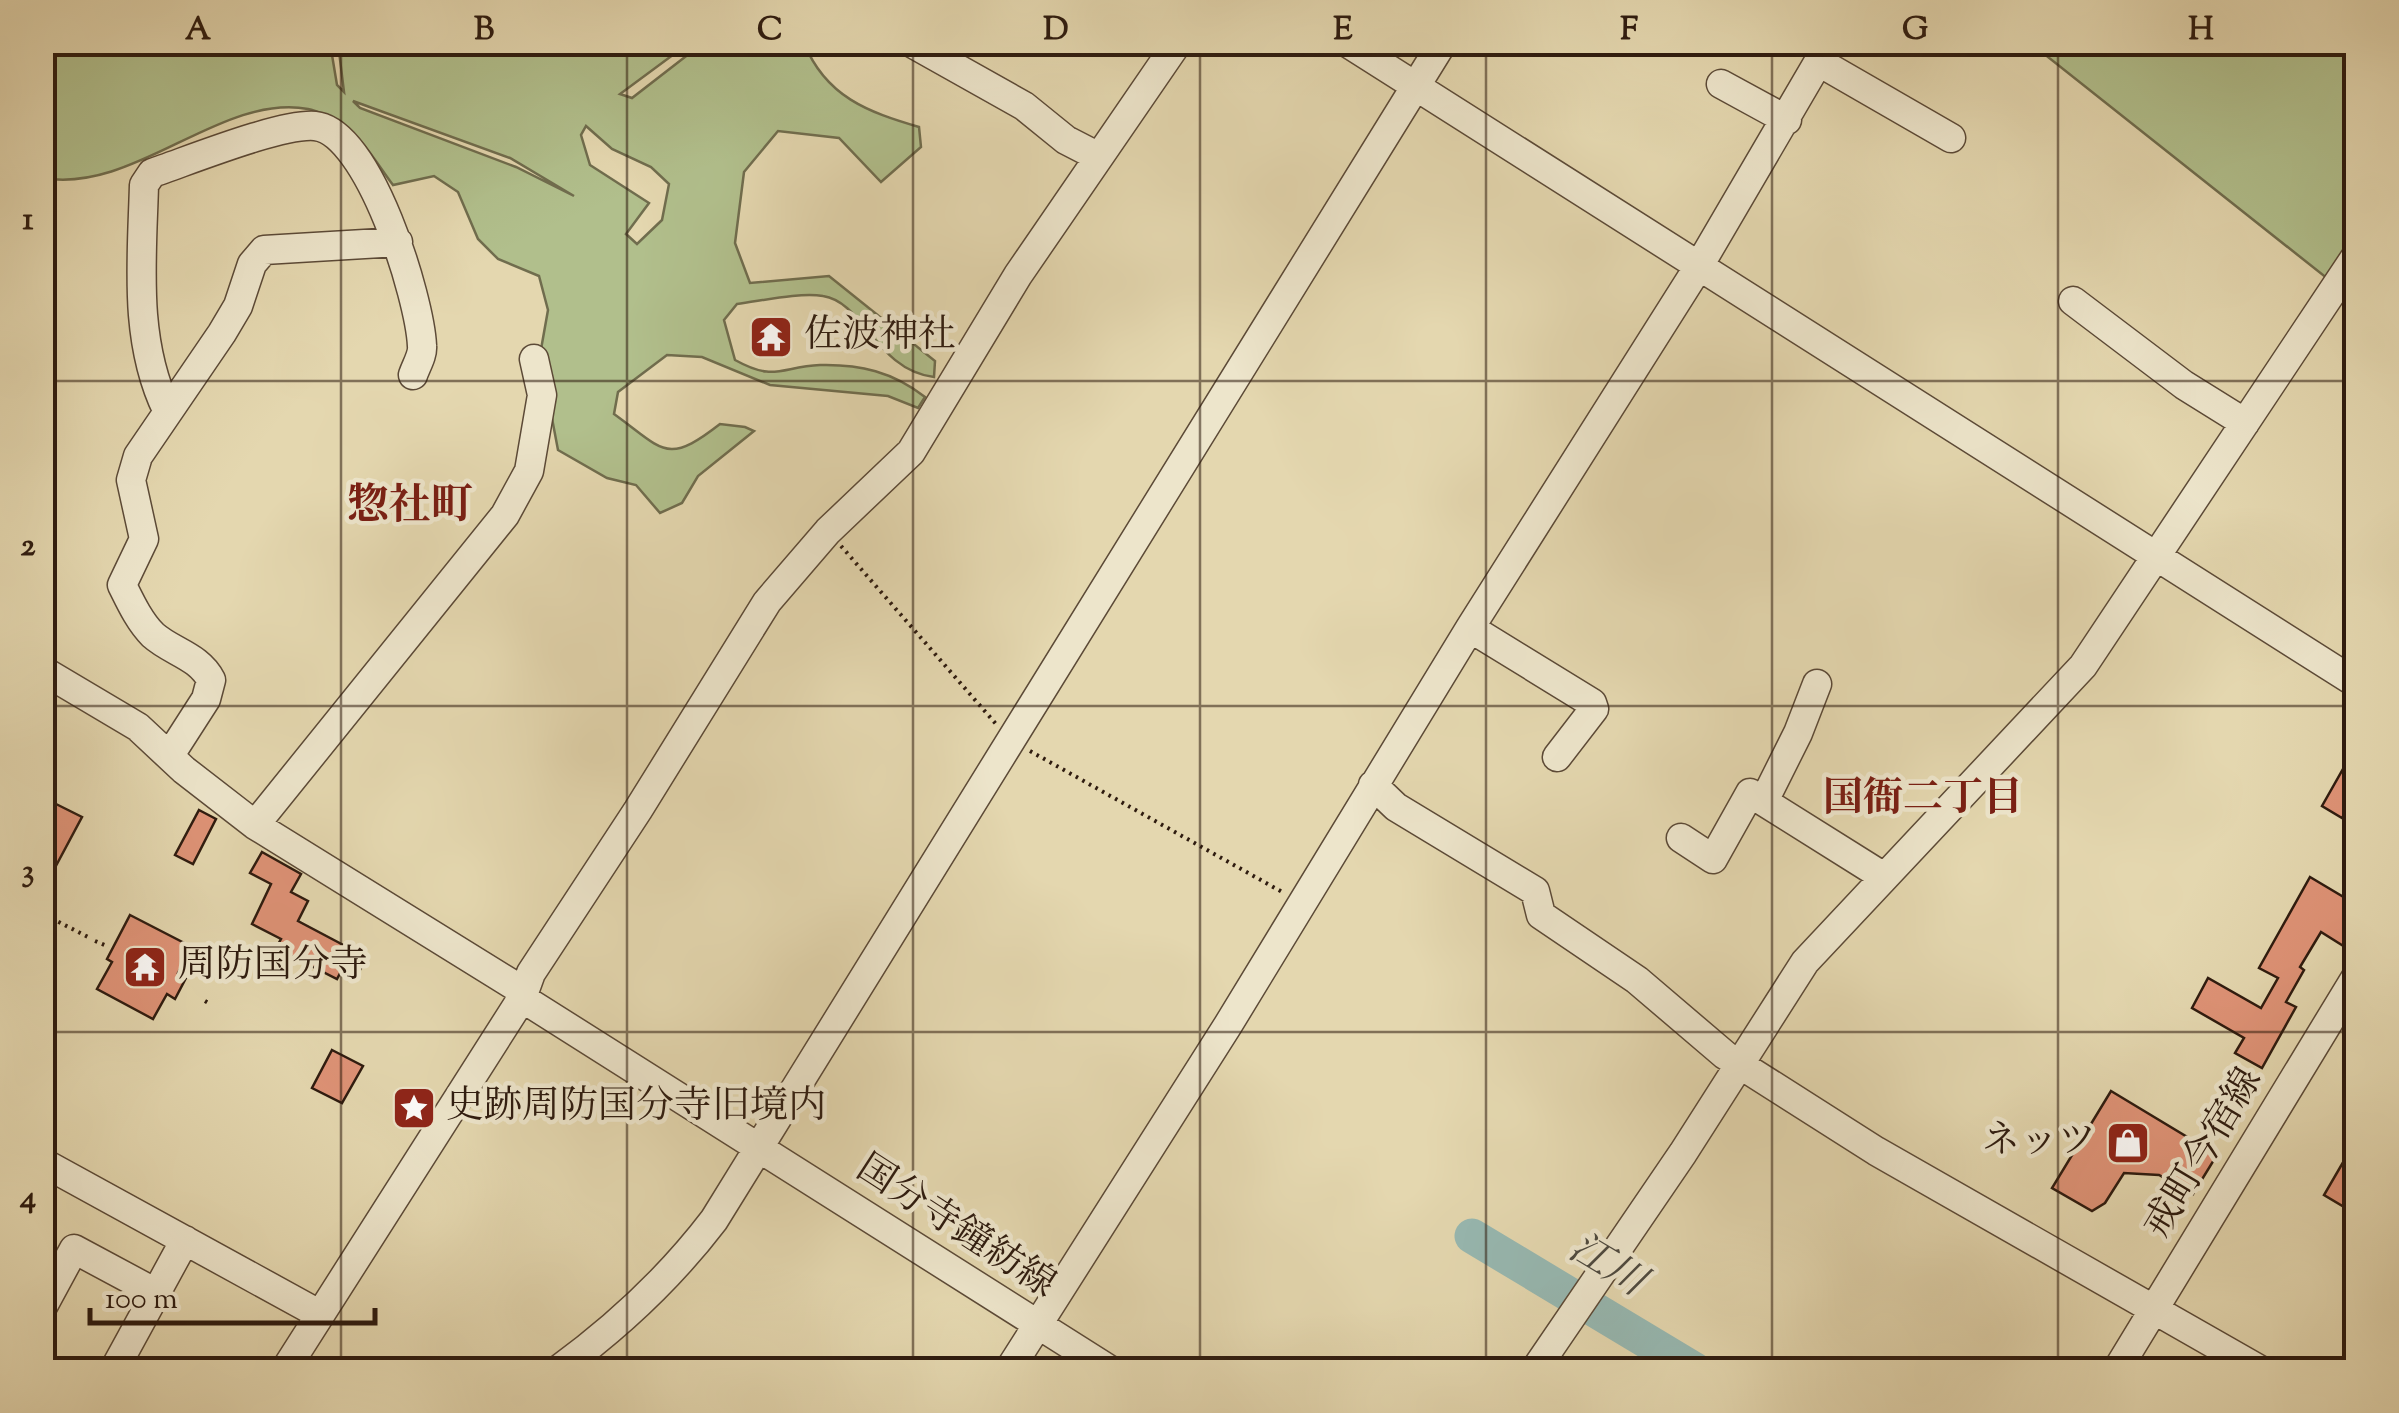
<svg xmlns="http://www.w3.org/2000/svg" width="2399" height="1413" font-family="'Sorts Mill Goudy','Noto Serif JP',serif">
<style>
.green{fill:#b1bf8c;stroke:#706d4e;stroke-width:2.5;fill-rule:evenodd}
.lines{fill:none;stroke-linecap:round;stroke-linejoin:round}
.river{stroke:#97b8b1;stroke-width:35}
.building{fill:#df9377;stroke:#2e1b0f;stroke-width:2.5}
.minor-casing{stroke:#5c4a37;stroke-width:31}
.path{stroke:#2e1b0f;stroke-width:4;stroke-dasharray:2.5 5;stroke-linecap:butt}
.minor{stroke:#ede5cb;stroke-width:28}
.grid{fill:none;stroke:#2e1b0f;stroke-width:2.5;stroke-opacity:0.55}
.labels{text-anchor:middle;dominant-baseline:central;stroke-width:9;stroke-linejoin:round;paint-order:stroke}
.poi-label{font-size:38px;fill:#2e1b0f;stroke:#ede5cb;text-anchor:start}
.street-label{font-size:38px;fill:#2e1b0f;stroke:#ede5cb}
.neighbourhood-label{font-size:40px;font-weight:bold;fill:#7a1f14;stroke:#ede5cb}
.water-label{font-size:40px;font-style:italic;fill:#4e4a40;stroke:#ede5cb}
.quarter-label{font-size:42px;font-weight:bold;fill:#7a1f14;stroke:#ede5cb}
.neatline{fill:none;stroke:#2e1b0f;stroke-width:4}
.grid-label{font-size:32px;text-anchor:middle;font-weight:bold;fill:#2e1b0f}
</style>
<rect width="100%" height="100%" fill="#e4d7af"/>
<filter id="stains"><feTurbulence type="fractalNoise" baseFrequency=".002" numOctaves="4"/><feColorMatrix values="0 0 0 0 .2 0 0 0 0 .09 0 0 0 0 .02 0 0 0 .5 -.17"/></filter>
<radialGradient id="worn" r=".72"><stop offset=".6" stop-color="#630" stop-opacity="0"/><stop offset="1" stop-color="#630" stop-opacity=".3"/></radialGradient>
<!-- green -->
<path class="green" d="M42 43H330L337 85 344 92 338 43H689L620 94 632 98 703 43H804C826 97 868 112 919 127L921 147 881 182 839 138 778 131 744 172 735 243 750 283 829 276 935 361 934 377C876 370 864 302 823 296 800 292 761 301 737 304L724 320 735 360C775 382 780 367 820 365 860 364 893 372 925 397L918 408 888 396 770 385 702 357 667 355 618 392 614 414C664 450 666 466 720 424L745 427 754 431 698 476 682 503 660 513 636 485 607 478 558 450 540 355 548 310 539 276 498 259 478 239 458 192 434 176 393 185C379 167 363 138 343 126 334 120 319 111 308 109 220 93 135 194 43 178ZM353 101 510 158 574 196 516 167 360 108ZM586 126 612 149 651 167 669 184 662 220 637 244 626 234 649 203 590 165 581 135Z
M2022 43H2356V238L2328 279 2043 53Z"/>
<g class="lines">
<!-- river -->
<path class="river" d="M1472 1236 1695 1370"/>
</g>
<!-- building -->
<path class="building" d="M2356 746V792L2342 818 2322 806Z
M48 800 82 817 42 892V810Z
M199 810 216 819 193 864 175 855Z
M262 852 301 874 291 892 308 901 298 921 366 957 360 970 346 962 337 979 276 948 281 939 252 924 271 884 250 873Z
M2310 877 2347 899 2356 884V927L2345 947 2321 932 2300 967 2304 970 2286 1002 2296 1007 2262 1068 2235 1053 2244 1038 2192 1008 2208 978 2261 1008 2278 978 2259 968Z
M130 915 192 947 178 973 186 978 175 999 167 994 153 1019 97 989 112 962 107 959Z
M332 1050 363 1066 342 1103 312 1088Z
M2111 1091 2217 1155 2193 1194 2159 1175 2124 1173 2105 1203 2092 1211 2052 1188Z
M2356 1140V1214L2324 1195Z"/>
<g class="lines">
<!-- minor casing -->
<g class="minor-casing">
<path id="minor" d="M910 42 1024 106 1066 140 1099 157
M1346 42 2356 683
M1819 62 1951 138
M1721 84 1787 120
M2073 301 2184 385 2245 423
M167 410C133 340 142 259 144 185L152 173C188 161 281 123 315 126 369 131 420 298 422 346 423 355 416 366 413 375
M1470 628 1592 703 1594 709 1557 757
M42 670 138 727 184 770 255 825 515 986 522 998 1110 1370
M170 755 206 699 211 680C199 656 172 652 153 635 139 621 130 601 122 585L144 539 131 480 138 456 222 333 238 306 252 264 264 250 398 242
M1373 785 1396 807 1535 891 1541 915 1637 980 1725 1055 1876 1151 2260 1370
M1764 801 1798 733 1817 684
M255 825 505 515 529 471 542 395 534 359
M1681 838 1713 859 1750 793 1884 877
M42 1162 319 1314
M42 1308 74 1249 156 1293
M114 1370 185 1240
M285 1370 522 998 531 973 638 810 767 602 828 531 911 452 1018 275 1178 42
M558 1370C617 1327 669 1279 714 1220L1443 42
M1009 1370 1228 1025 1470 628 1699 266 1830 42
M1535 1370 1683 1153 1805 962 2083 666 2356 256
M2117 1370 2356 977"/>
</g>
<!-- path -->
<path class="path" d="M841 546 996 724
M1030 751 1284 893
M45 915 90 938
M95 941 107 946
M205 1001 210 1004"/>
<!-- minor -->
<use href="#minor" class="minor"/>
</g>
<!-- grid -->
<path class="grid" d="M341 42V1370M627 42V1370M913 42V1370M1200 42V1370M1486 42V1370M1772 42V1370M2058 42V1370M42 381H2356M42 706H2356M42 1032H2356"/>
<!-- icons -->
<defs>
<g id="temple-square" transform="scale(2.25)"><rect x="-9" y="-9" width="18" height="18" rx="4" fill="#8f2418" stroke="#ede5cb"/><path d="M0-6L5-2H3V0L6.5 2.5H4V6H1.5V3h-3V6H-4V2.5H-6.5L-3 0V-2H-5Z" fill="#fff"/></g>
<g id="sight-square" transform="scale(2.25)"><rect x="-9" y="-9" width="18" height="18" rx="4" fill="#8f2418" stroke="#ede5cb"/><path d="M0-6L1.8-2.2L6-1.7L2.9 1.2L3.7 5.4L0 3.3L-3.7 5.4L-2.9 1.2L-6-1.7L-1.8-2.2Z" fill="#fff"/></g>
<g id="shop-square" transform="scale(2.25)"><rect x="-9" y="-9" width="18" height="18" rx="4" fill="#8f2418" stroke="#ede5cb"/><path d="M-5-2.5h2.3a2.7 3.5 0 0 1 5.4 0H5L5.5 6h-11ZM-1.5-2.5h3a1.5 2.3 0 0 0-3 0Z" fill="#fff"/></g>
</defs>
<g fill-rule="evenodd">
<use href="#temple-square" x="771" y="337"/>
<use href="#temple-square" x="145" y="967"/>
<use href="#sight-square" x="414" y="1108"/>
<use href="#shop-square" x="2128" y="1143"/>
</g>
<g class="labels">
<!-- poi labels -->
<g class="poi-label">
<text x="804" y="337">佐波神社</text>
<text x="178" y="967">周防国分寺</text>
<text x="446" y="1108">史跡周防国分寺旧境内</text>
<text x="2096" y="1143" text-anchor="end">ネッツ</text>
</g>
<!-- street labels -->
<g class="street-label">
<text transform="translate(2205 1154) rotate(-59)">戒町今宿線</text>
<text transform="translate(955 1228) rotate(33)">国分寺鐘紡線</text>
</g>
<!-- neighbourhood labels -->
<g class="neighbourhood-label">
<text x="1923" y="800">国衙二丁目</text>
</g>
<!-- water labels -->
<g class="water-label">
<text transform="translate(1606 1267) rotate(31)">江川</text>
</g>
<!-- quarter labels -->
<g class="quarter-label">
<text x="410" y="508">惣社町</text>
</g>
</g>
<!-- margin -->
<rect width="2399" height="1413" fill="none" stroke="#e4d7af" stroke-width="110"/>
<!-- scale -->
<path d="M90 1308v15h285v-15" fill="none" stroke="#2e1b0f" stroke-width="5"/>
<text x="105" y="1308" font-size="30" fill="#2e1b0f" stroke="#ede5cb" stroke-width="8" paint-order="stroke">100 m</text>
<rect x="55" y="55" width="2289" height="1303" class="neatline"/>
<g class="grid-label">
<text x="198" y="39">A</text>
<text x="484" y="39">B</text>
<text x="770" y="39">C</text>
<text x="1056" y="39">D</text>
<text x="1343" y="39">E</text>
<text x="1629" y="39">F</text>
<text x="1915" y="39">G</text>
<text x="2201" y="39">H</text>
<text x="28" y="229">1</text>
<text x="28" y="555">2</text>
<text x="28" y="881">3</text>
<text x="28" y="1207">4</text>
</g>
<rect width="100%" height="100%" filter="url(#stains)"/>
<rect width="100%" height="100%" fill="url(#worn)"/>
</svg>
